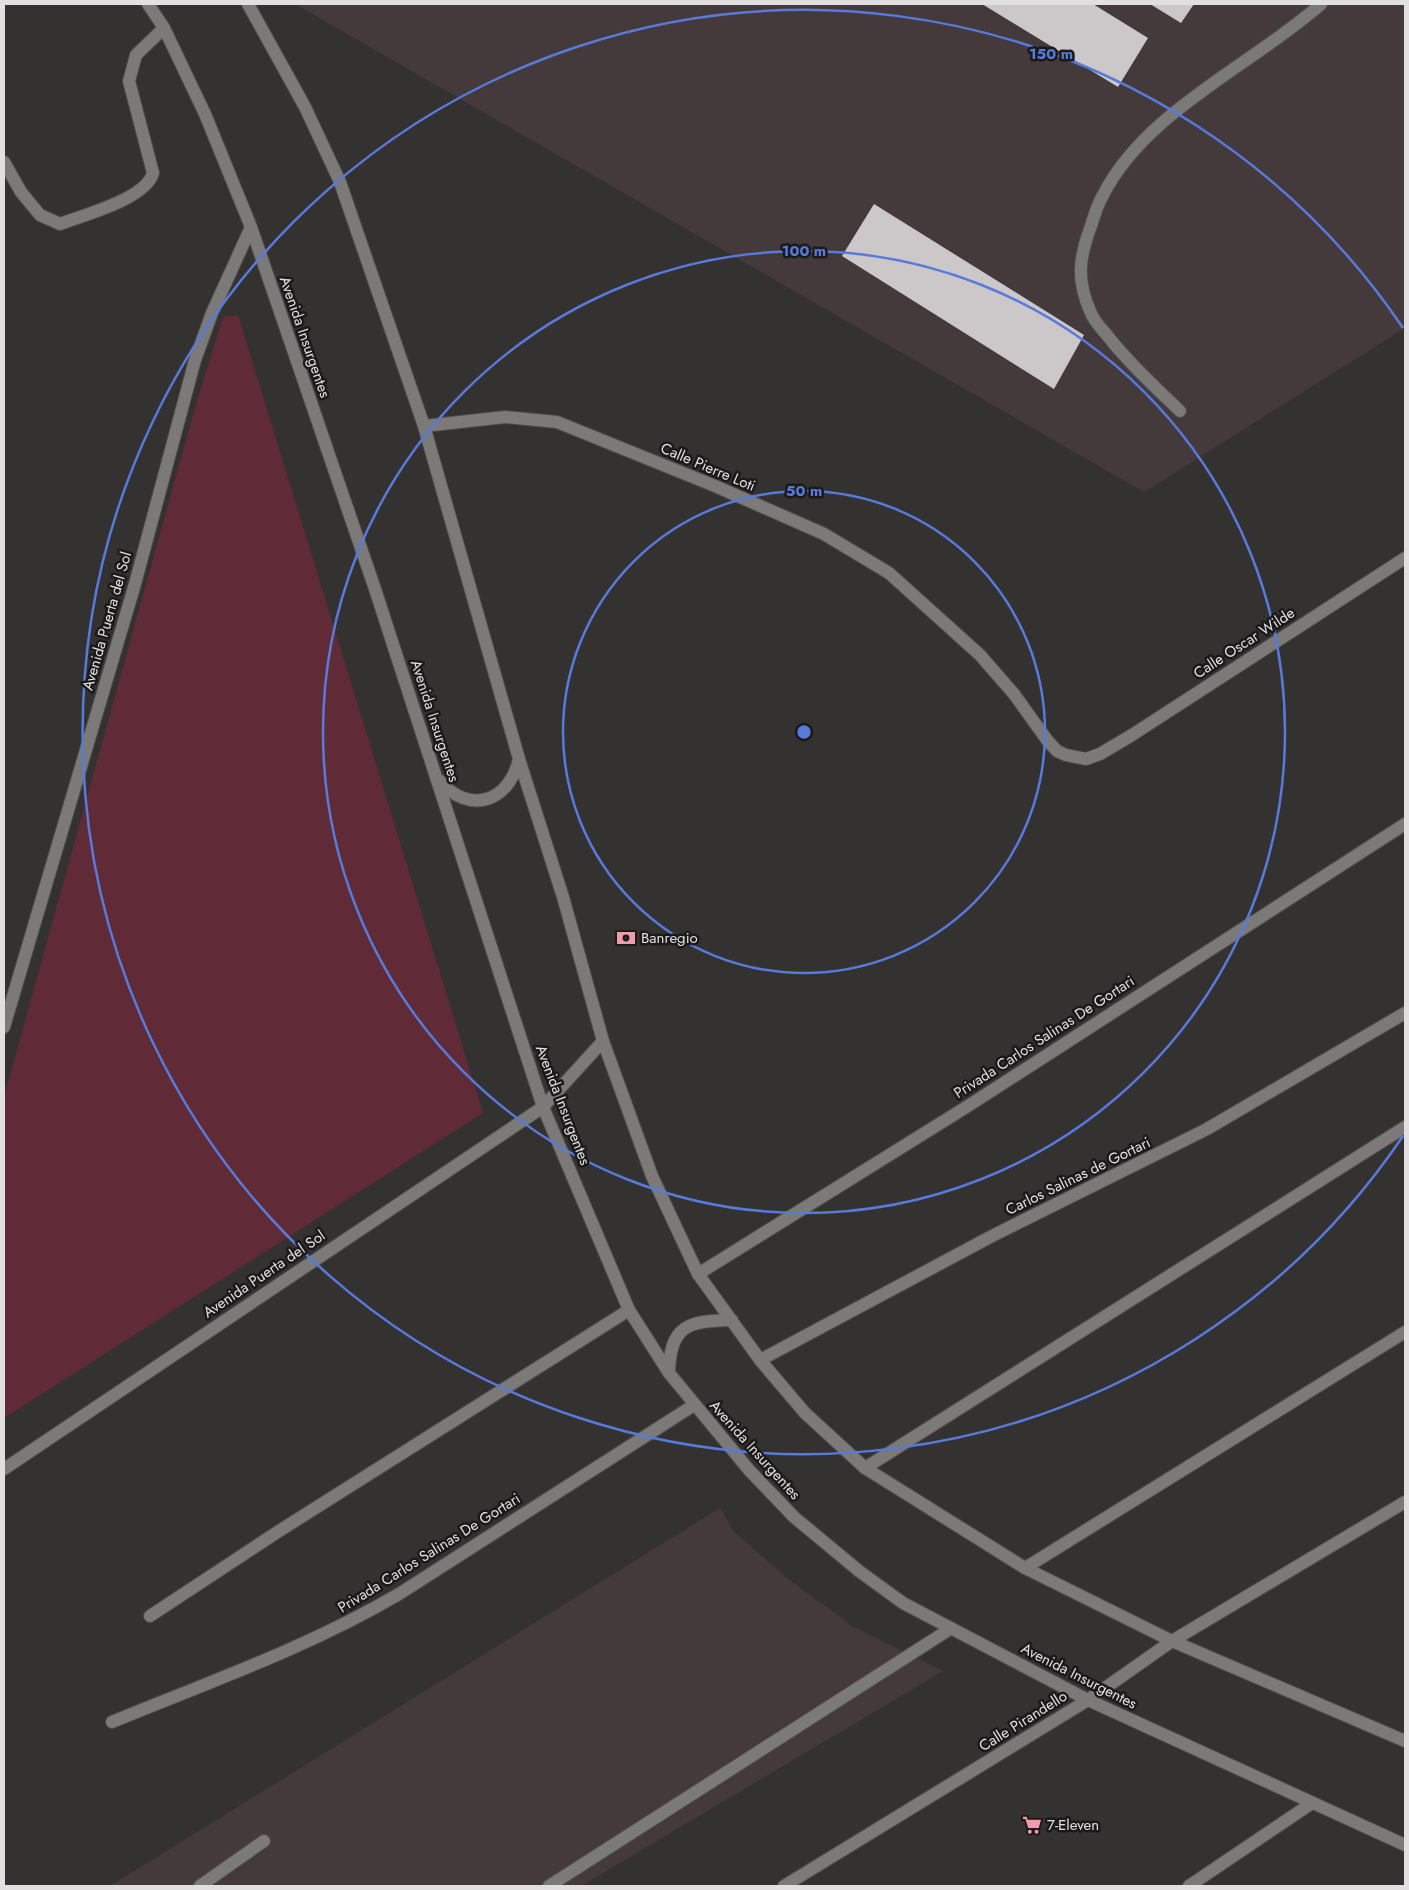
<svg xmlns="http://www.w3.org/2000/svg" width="1409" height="1890" font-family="Jost,sans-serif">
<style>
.built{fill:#443a3c}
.green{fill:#602b37}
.building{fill:#ccc7c8}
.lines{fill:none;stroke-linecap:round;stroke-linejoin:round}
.lane-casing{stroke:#4f4c4d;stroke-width:14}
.street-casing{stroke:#4f4c4d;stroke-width:14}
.secondary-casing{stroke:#4f4c4d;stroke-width:14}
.lane{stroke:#7c7979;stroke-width:12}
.street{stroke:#7c7979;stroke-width:12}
.secondary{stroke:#7c7979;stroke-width:12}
.ring{fill:none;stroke:#587ada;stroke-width:2.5}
.labels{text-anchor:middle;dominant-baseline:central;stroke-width:5;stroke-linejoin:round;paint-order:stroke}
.street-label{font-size:15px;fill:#e1dfe0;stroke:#1b1919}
.poi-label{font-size:15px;fill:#e1dfe0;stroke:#1b1919;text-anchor:start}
.centre{fill:#587ada;stroke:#1b1919;stroke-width:2.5}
.ring-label{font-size:15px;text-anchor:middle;font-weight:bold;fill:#587ada;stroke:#1b1919;stroke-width:5;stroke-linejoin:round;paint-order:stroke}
</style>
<rect width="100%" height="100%" fill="#343131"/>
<!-- built -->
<path class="built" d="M295 4H1405V328L1144 492Z
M720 1508 734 1532 787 1578 852 1626 943 1671 581 1886H110Z"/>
<!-- green -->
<path class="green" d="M238 315 483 1113 4 1418V1097L194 411 223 317Z"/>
<!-- building -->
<path class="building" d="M982 4H1093L1148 38 1118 87Z
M1150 4H1194L1181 23Z
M874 204 1084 335 1054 389 842 256Z"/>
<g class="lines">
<!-- lane casing -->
<g class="lane-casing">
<path id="lane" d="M4 162 21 192 40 215 60 224C83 215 146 199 153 173L129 81 136 55 164 28
M1180 411C1154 386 1128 362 1106 334 1101 328 1094 321 1091 313 1076 280 1079 258 1091 226 1094 216 1097 206 1102 197 1145 111 1251 66 1321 4
M200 1886 264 1841
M549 1886 950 1629
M1189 1886 1312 1803"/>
</g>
<!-- street casing -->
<g class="street-casing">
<path id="street" d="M424 426 505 417 557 422 715 486 824 534 889 573 980 655 1014 694 1047 740 1057 751 1066 755 1086 759 1100 754 1132 735 1405 558
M698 1274 968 1106 1405 824
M760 1360 992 1236 1207 1129 1405 1013
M865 1468 1405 1127
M1025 1568 1405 1332
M150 1616 279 1531 629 1310
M112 1722C209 1682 309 1647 399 1594L694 1405
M784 1886 1088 1700 1172 1641 1405 1502"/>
</g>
<!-- secondary casing -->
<g class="secondary-casing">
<path id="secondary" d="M148 4 164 28 205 114 251 227 375 589 543 1107 629 1310 669 1373 749 1470 794 1517 859 1571 903 1603 1088 1700 1405 1845
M248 4 305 107 340 182 424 426 519 759 563 897 603 1041 652 1176 698 1274 760 1360 805 1413 865 1468 1025 1568 1172 1641 1405 1741
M439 780C468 815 509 803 519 759
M4 1027 135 584 195 360 212 313 251 227
M669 1373C670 1325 688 1321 732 1320
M4 1469 543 1107 603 1041"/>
</g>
<!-- lane -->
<use href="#lane" class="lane"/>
<!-- street -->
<use href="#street" class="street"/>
<!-- secondary -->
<use href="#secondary" class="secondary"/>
</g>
<!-- distance rings -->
<g class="ring">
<circle cx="804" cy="732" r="241"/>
<circle cx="804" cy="732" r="481"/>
<path d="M1403 1136A722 722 0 1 1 1403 328"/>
</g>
<!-- icons -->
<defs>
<g id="bank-bare" transform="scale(1.5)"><path d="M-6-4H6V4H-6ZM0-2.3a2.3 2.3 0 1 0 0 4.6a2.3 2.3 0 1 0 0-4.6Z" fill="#f39aab" stroke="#1b1919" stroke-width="2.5" paint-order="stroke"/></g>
<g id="supermarket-bare" transform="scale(1.5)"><path d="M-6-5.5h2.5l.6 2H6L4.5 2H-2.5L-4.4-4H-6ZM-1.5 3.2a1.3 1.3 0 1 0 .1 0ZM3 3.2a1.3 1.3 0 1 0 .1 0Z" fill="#f39aab" stroke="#1b1919" stroke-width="2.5" paint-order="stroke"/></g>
</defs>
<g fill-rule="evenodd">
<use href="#bank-bare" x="626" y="938"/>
<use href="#supermarket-bare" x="1032" y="1825"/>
</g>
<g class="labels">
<!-- street labels -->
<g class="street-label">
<text transform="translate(305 337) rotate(71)">Avenida Insurgentes</text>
<text transform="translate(708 467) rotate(23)">Calle Pierre Loti</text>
<text transform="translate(107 621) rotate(-74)">Avenida Puerta del Sol</text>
<text transform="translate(1244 643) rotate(-33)">Calle Oscar Wilde</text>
<text transform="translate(435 721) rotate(72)">Avenida Insurgentes</text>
<text transform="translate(1044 1037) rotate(-33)">Privada Carlos Salinas De Gortari</text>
<text transform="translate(563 1105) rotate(69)">Avenida Insurgentes</text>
<text transform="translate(1078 1176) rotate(-26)">Carlos Salinas de Gortari</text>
<text transform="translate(264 1274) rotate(-34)">Avenida Puerta del Sol</text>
<text transform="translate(755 1450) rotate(48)">Avenida Insurgentes</text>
<text transform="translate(429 1553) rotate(-32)">Privada Carlos Salinas De Gortari</text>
<text transform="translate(1079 1676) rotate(27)">Avenida Insurgentes</text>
<text transform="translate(1023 1721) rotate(-32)">Calle Pirandello</text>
</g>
<!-- poi labels -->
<g class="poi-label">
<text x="641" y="938">Banregio</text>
<text x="1047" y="1825">7-Eleven</text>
</g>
</g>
<circle cx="804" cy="732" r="8" class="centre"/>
<g class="ring-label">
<text x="1051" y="59">150 m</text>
<text x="804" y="256">100 m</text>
<text x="804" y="496">50 m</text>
</g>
<!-- border -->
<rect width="1409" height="1890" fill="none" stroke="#e1dfe0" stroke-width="10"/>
</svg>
